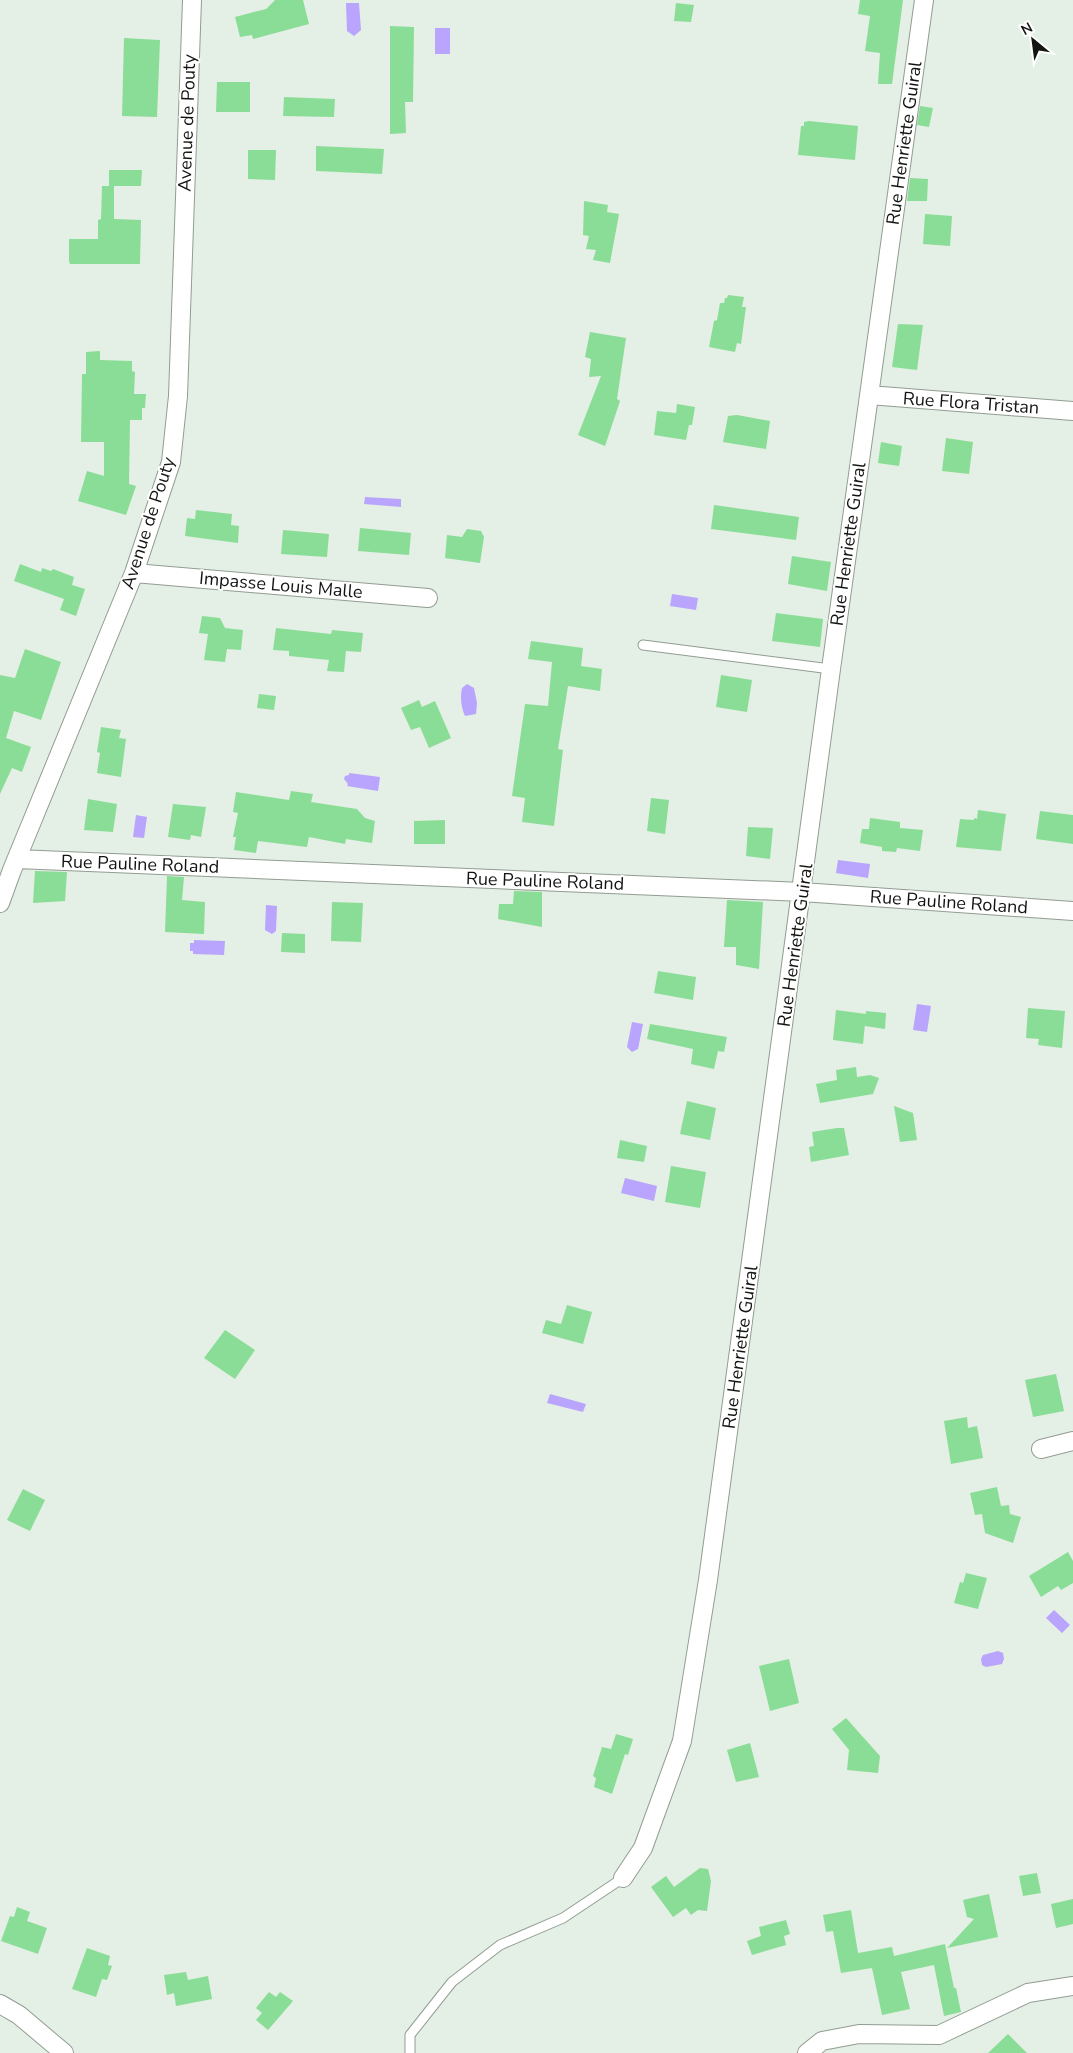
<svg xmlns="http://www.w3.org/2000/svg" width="1073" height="2053" font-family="'Nunito Sans',sans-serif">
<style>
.water{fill:#b9a4fe}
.building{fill:#8add96}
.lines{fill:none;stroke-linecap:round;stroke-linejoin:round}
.service-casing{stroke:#929c92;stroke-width:11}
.minor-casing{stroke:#929c92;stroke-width:20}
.service{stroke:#fff;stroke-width:9}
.minor{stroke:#fff;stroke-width:18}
.labels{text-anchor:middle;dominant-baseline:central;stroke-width:4;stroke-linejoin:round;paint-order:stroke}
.street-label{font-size:18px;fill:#121512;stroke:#fff}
</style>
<rect width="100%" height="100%" fill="#e4efe5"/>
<!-- water -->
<path class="water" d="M346 3H359L361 30 354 36 347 31Z
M435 28H450V54H435Z
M365 497 401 499V507L364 504Z
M672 594 698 598 696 610 670 606Z
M467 684 474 688 477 703 476 714 465 716C461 707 460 697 462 688Z
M349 773 380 777 378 791 347 786 348 784 344 779 345 776 349 775Z
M136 815 147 817 144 838 133 837Z
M838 860 870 864 868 878 836 873Z
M266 905 277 906 276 931 272 934 265 930Z
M194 940 225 941 224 955 193 954V951H190V943H194Z
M917 1004 931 1006 927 1032 913 1030Z
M632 1022 643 1024 638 1049 632 1052 627 1047Z
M625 1178 657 1186 654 1201 621 1193Z
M550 1394 586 1404 583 1412 547 1403Z
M1054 1610 1070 1625 1062 1633 1046 1618Z
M998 1651 1003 1653 1004 1659 1002 1664 986 1667 982 1665 981 1659 983 1655Z"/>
<!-- building -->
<path class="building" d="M275 0H303L309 24 253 39 252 35 240 37 235 17 266 9Z
M860 0H903L892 84H878L880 53 865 51 870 16 858 14Z
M676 3 694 5 691 22 674 21Z
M390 26 414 27 413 102H405L406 133 390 134Z
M124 38 160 40 157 117 122 116Z
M217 82H250V112H216Z
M284 97 335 99 334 117 283 116Z
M920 106 933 108 929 127 917 125Z
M809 121 858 126 855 160 798 155 801 126H804V122Z
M316 146 384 149 382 174 316 171Z
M248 150H276L275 180 248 179Z
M109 170H142L141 186H109Z
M910 178 928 179 927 201H907Z
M102 186H114V219L141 220 140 264H70L69 261V239H98V220L101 219Z
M584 201 608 205 607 212 619 214 610 263 593 260 596 250 586 249 589 236 583 235Z
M925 214 952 216 950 246 923 244Z
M728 295 744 297 742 307H746L741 344 737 343 735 352 709 347 714 321 717 320 720 303H724L725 298H727Z
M898 324 923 325 917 370 892 367Z
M590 332 626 338 617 399 620 401 605 446 578 435 601 376 589 377 591 359 585 357Z
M100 351V360L132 361V371L135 372 134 394H146L145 408H142V420H130L129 484 136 486 126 515 78 501 87 471 104 476V442H81L82 374H86V352Z
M677 404 695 407 692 425H689L686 440 654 435 657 411 676 413Z
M737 415 770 421 766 449 723 442 728 416Z
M946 438 973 442 969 474 942 471Z
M881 442 902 446 899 466 878 463Z
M714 505 799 517 796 540 711 529Z
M196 510 232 514 231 525 239 526 238 543 185 536 187 518 195 519Z
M360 528 411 533 409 555 358 551Z
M467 529 481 531 484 537 480 563 445 558 447 535 462 537Z
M283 530 329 534 327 557 281 554Z
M792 556 831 562 827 591 788 584Z
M20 564 41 572 42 568 51 571 53 569 74 577 72 585 85 589 76 616 60 610 64 599 14 581Z
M776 613 823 619 820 647 772 641Z
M202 616 220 618 225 628 243 630 241 650 227 649 225 662 204 660 208 634 199 633Z
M276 628 331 634 332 630 363 633 361 652 346 651 344 672 327 671 329 660 289 656V651L273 650Z
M531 641 583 648 581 666 602 669 600 691 568 686 558 749 563 750 554 826 522 822 525 798 512 796 525 704 548 706 552 662 528 659Z
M25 649 61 662 41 720 14 711 6 738 31 747 22 772 12 768 0 794V675L15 678Z
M721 675 752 680 747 712 716 707Z
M259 694 276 696 274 710 257 708Z
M419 700 422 707 435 701 451 738 429 748 420 727 411 730 401 708Z
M101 727 121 730 119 738 126 739 121 777 97 773 100 753 97 752Z
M291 791 313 794 311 802 357 809 365 818 375 821 372 843 346 839 345 844 309 837 307 847 258 841 256 853 234 850 236 837H233L238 813 233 812 236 792 289 800Z
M651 798 669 800 665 834 647 831Z
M88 799 117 804 113 832 84 830Z
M173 804 206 807 201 837 191 835 190 840 168 837Z
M978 810 1006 814 1001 851 956 847 960 819 974 820V818L977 819Z
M1040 811 1073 815V844L1036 839Z
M870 818 900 822V828L923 830 920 851 897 848 896 852 882 851V847L860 843 862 829H869Z
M445 820V844H414V821Z
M748 827 773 828 770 859 746 856Z
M35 871 67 872 65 901 33 903Z
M167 876 184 877 182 900 205 902 204 934 165 932Z
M514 891 542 892V927L498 919 499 904H513Z
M727 900 763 902 759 969 736 965V947H724Z
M332 902 363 903 361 942 331 941Z
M282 933 305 934V953L281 952Z
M658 971 696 977 693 1000 654 993Z
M1028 1008 1065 1011 1062 1048 1038 1045 1039 1039 1026 1038Z
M836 1010 866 1014 863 1044 833 1040Z
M866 1011 886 1013 885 1029 865 1026Z
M650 1024 727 1037 724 1052 718 1051 714 1069 691 1064 693 1049 647 1039Z
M856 1067 857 1077 870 1075 879 1078 873 1094 820 1103 816 1084 837 1080 836 1070Z
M687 1101 716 1108 710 1140 680 1134Z
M894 1106 913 1113 917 1140 900 1142Z
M837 1128H844L849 1155 811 1162 809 1147 814 1146 812 1132Z
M620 1140 647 1146 644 1162 617 1158Z
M671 1166 706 1172 700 1208 665 1202Z
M567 1305 592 1312 583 1344 542 1333 546 1320 561 1324Z
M225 1330 255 1350 235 1379 204 1358Z
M1056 1374 1064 1411 1033 1417 1025 1380Z
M967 1417 968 1428 977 1426 983 1458 951 1464 944 1421Z
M997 1487 1001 1506 1009 1505 1010 1514 1021 1517 1013 1543 985 1533 982 1514 975 1515 970 1493Z
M23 1489 45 1500 30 1531 7 1520Z
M1068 1552 1073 1561V1583L1061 1590 1058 1586 1041 1597 1029 1576Z
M966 1573 987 1578 978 1609 954 1603 960 1582 963 1583Z
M789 1659 799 1703 770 1711 759 1666Z
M846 1718 880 1756 878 1773 847 1770 849 1750 832 1729Z
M616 1734 633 1739 628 1755 625 1754 612 1794 594 1787 596 1778 593 1776 602 1747 611 1749Z
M750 1743 759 1777 736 1782 727 1750Z
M700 1868 708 1869 711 1881 707 1911 698 1910 691 1915 686 1908 673 1917 651 1887 666 1876 674 1887Z
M1037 1873 1041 1893 1023 1896 1019 1876Z
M989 1894 998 1937 947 1948 974 1919 967 1917 963 1900Z
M1073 1899V1924L1056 1928 1051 1904Z
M17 1907 30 1912 27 1921 47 1928 38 1954 1 1941 10 1916 14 1917Z
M851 1910 858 1953 892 1947 894 1956 945 1944 954 1988H956L961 2012 944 2016 934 1965 901 1972 910 2009 882 2015 872 1968 841 1973 833 1931 826 1932 823 1915Z
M786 1920 790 1934 784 1936 786 1945 752 1955 747 1941 761 1936 759 1927Z
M87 1948 110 1956 108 1965 112 1966 107 1980 102 1979 96 1997 72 1989Z
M186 1972 188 1980 208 1976 212 1999 176 2006 174 1993 167 1995 164 1975Z
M269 1992 276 1997 280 1992 293 2001 268 2030 256 2020 262 2013 256 2008Z
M1008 2034 1027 2053H988Z"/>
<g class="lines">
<!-- service casing -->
<g class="service-casing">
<path id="service" d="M643 645 831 669
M410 2053V2035L452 1982 500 1945 563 1918 623 1878"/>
</g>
<!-- minor casing -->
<g class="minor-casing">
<path id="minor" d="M869 395 1073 411
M134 573 428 598
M17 859 802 892 1073 911
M0 903 12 870 134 573 171 462 178 396 192 0
M1041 1449 1073 1441
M623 1878 643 1848 682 1741 708 1580 831 669 924 0
M0 2004 19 2015 64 2053
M807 2053 822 2041 859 2034 939 2035 1028 1993 1073 1986"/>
</g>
<!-- service -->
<use href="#service" class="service"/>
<!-- minor -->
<use href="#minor" class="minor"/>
</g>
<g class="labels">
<!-- street labels -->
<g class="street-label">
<text transform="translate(187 123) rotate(-88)">Avenue de Pouty</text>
<text transform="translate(904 143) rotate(-82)">Rue Henriette Guiral</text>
<text transform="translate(971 403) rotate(4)">Rue Flora Tristan</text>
<text transform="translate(148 523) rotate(-72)">Avenue de Pouty</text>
<text transform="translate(848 544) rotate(-82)">Rue Henriette Guiral</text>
<text transform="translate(281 585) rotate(5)">Impasse Louis Malle</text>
<text transform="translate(140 864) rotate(2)">Rue Pauline Roland</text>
<text transform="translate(545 881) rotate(2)">Rue Pauline Roland</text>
<text transform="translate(949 902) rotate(4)">Rue Pauline Roland</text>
<text transform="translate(795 945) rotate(-82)">Rue Henriette Guiral</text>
<text transform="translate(740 1347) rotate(-82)">Rue Henriette Guiral</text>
</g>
</g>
<!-- north arrow -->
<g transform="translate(1033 40) rotate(331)" stroke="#ffffff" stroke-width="4" paint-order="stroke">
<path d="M0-4L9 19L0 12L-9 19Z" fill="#121512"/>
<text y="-8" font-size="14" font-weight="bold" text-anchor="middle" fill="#121512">N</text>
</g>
</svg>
